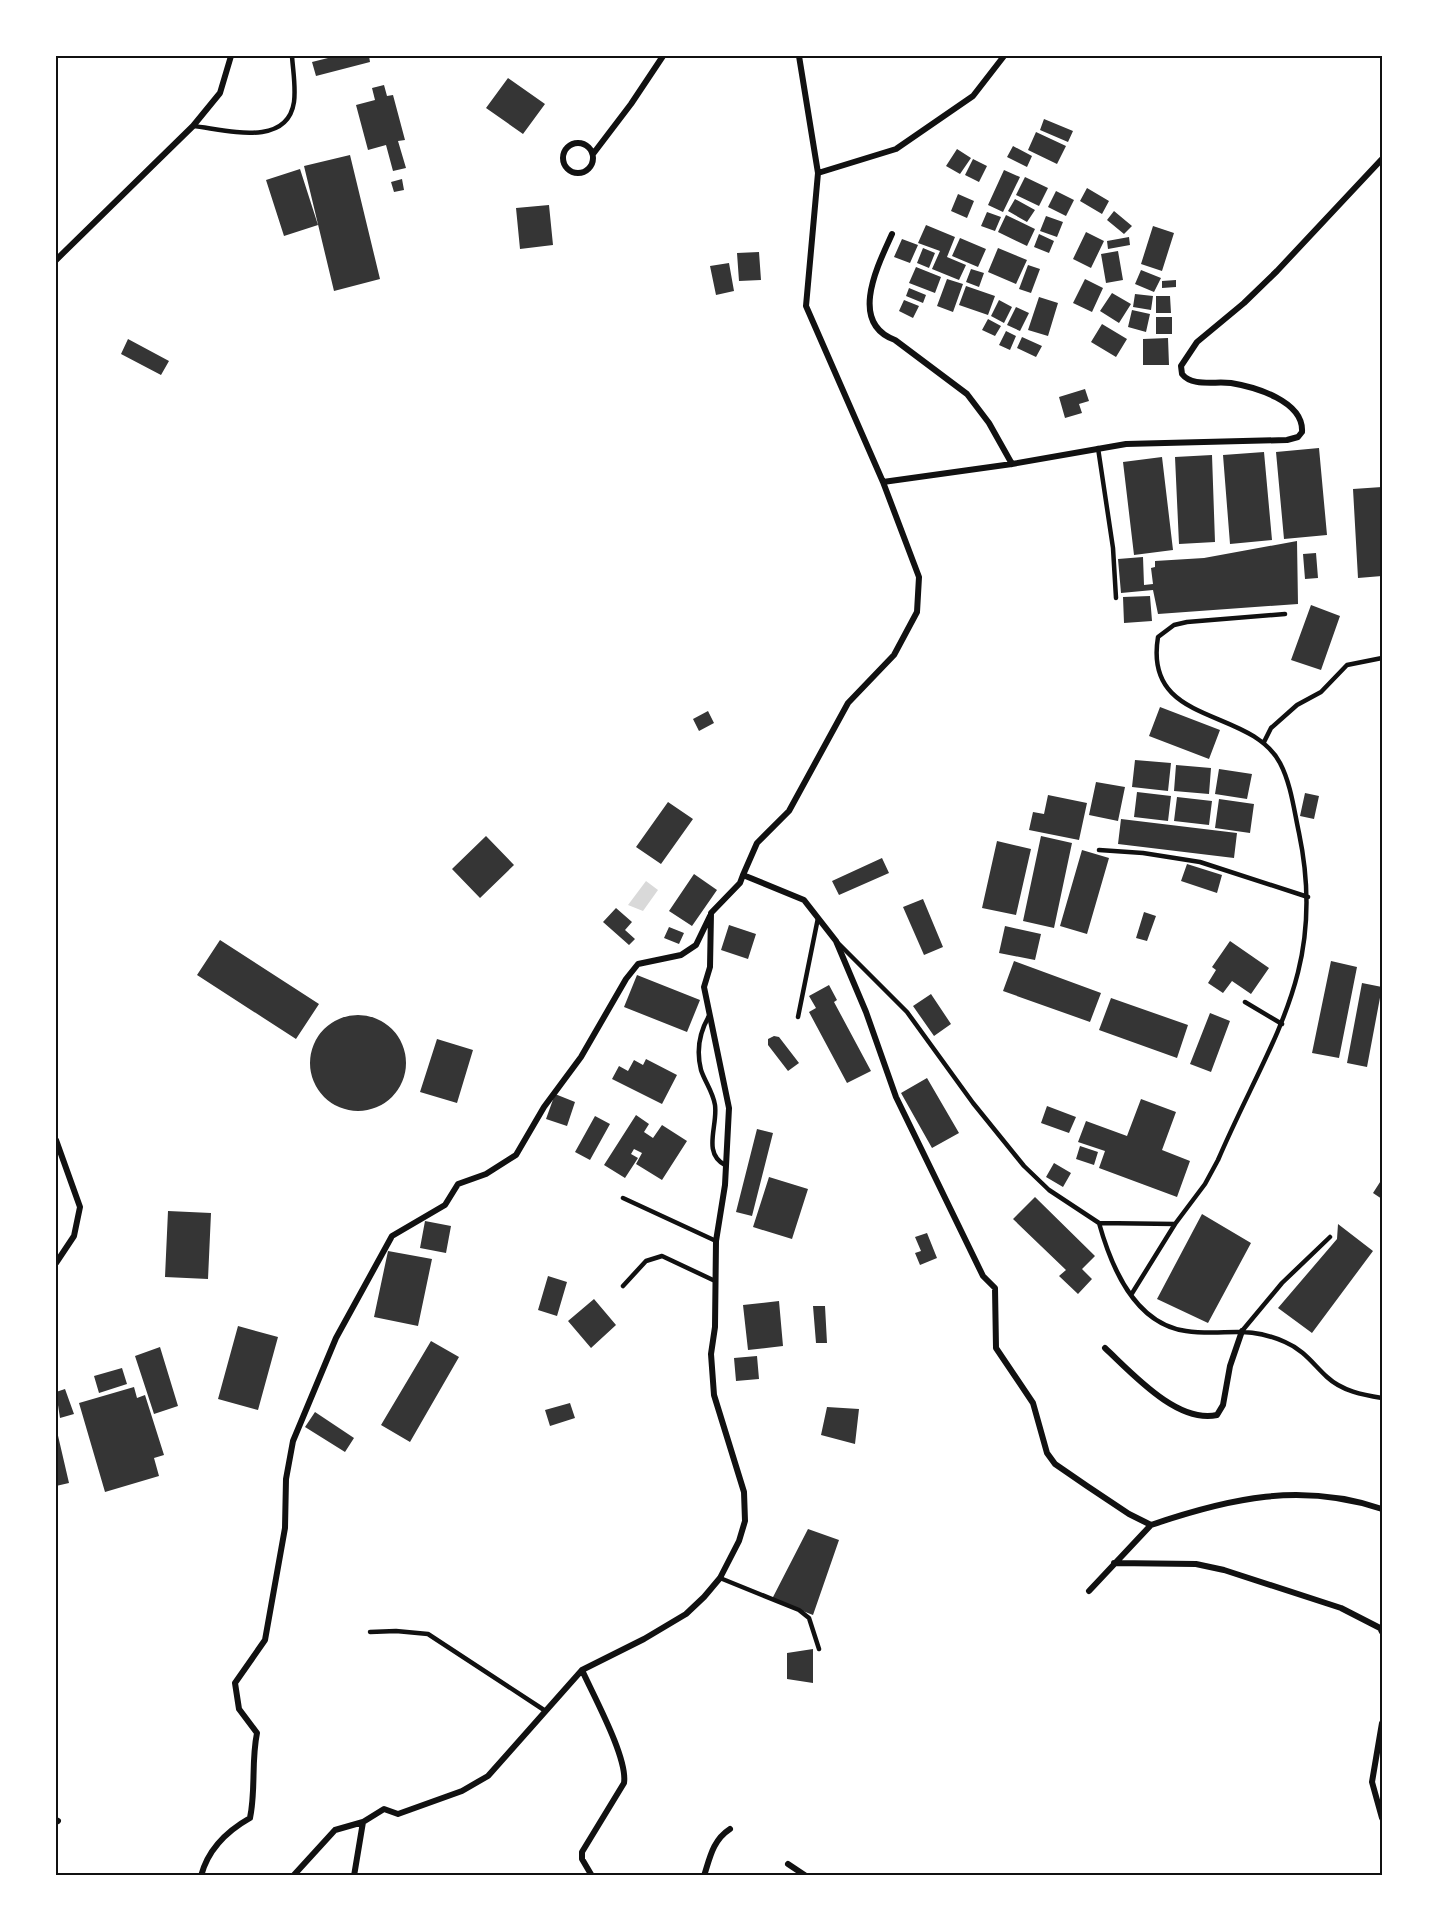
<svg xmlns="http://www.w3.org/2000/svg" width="1438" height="1931" font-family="'Varela Round',sans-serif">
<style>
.water{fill:#d9d9d9}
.building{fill:#353535}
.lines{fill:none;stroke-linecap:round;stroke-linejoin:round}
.service{stroke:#111;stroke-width:4.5}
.minor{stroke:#111;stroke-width:6}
.neatline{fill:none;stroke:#111;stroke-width:2}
</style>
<rect width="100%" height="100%" fill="#fff"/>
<!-- water -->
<path class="water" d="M646 881 658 890 643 911 628 905Z"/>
<!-- building -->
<path class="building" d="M336 56H369L370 62 316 76 312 62Z
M508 78 545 104 523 134 486 108Z
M384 85 387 96 393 95 405 140 398 141 406 168 393 171 386 145 368 150 356 105 375 100 372 88Z
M1044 119 1073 131 1068 142 1040 130Z
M1036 132 1066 146 1057 164 1028 150Z
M1013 146 1032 156 1027 167 1007 157Z
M957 149 971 158 960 174 946 166Z
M350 155 380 279 334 291 304 166Z
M973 159 987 166 979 182 965 175Z
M300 169 318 225 284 236 266 180Z
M1004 170 1020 177 1003 212 988 205Z
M1025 177 1048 188 1039 206 1016 195Z
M402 179 404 190 394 192 391 182Z
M1087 188 1109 201 1102 214 1080 201Z
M1056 191 1074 200 1066 216 1048 207Z
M958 194 974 201 967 218 951 211Z
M1015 199 1035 210 1027 222 1008 211Z
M549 205 553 245 520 249 516 208Z
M1114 211 1132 226 1124 234 1107 220Z
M987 212 1001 217 995 231 981 226Z
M1006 215 1035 229 1027 246 998 232Z
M1046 216 1063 222 1057 237 1040 231Z
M926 225 955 237 947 257 966 265 959 280 932 269 940 251 918 243Z
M1153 226 1174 233 1162 271 1141 264Z
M1086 232 1104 241 1091 268 1073 259Z
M1039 234 1054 241 1049 253 1034 247Z
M1129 237 1130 245 1108 249 1107 241Z
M960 238 986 249 978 267 952 256Z
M902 239 918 245 910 263 894 257Z
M923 248 935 253 929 268 917 263Z
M998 248 1027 260 1016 284 988 272Z
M1118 251 1123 280 1106 283 1101 254Z
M759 252 761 280 739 281 737 253Z
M729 263 734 291 716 295 710 266Z
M1028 265 1040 269 1031 293 1019 289Z
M916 267 941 277 935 293 909 283Z
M971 269 984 273 979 287 966 282Z
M1141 270 1161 278 1154 292 1135 284Z
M947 279 963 284 953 312 937 306Z
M1085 279 1103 288 1092 312 1073 303Z
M1176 280V287L1162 288V281Z
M966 286 995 296 988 315 959 305Z
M909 288 926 295 923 303 906 296Z
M1112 293 1131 304 1119 323 1100 311Z
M1135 294 1153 296 1151 310 1133 307Z
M1156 296H1170L1171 313H1156Z
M1039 297 1058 303 1048 336 1028 330Z
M904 300 919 306 913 318 899 311Z
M999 300 1012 307 1004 323 991 316Z
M1016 307 1029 313 1020 331 1007 325Z
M1132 310 1150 314 1146 332 1128 327Z
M1156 317H1172V334H1156Z
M988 319 1001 326 995 336 982 330Z
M1102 324 1127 339 1116 357 1091 342Z
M1006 331 1016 336 1010 350 999 345Z
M1022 337 1042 346 1036 357 1017 348Z
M1168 338 1169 365H1143V339Z
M128 339 169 361 161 375 121 354Z
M1085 389 1089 401 1079 404 1082 413 1065 418 1059 397Z
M1319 448 1327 535 1284 539 1276 452Z
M1264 452 1272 540 1230 544 1223 455Z
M1212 455 1215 542 1179 544 1175 457Z
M1162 457 1173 550 1134 555 1123 462Z
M1382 487V576L1358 578 1353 489Z
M1297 541 1298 604 1158 614 1153 590 1121 593 1118 559 1143 557 1144 585 1153 584 1151 568 1155 567V561L1204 558Z
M1316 553 1318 578 1305 579 1303 554Z
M1150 596 1152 621 1124 623 1123 597Z
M1311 605 1340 616 1321 670 1291 660Z
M1160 707 1220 730 1209 759 1149 736Z
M708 711 714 723 699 731 693 719Z
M1135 760 1171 763 1168 791 1132 787Z
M1176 765 1211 768 1209 794 1174 791Z
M1219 769 1252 774 1247 799 1215 794Z
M1096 782 1125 787 1118 821 1089 815Z
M1137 792 1171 796 1168 821 1134 817Z
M1305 793 1319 796 1314 819 1300 816Z
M1048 795 1087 803 1079 840 1029 830 1033 812 1044 814Z
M1177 797 1212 801 1209 825 1174 821Z
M1219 799 1254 804 1250 833 1215 828Z
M668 802 693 819 661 864 636 847Z
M1121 819 1237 833 1234 858 1118 844Z
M486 836 514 865 480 898 452 869Z
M1041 836 1072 843 1054 928 1023 921Z
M997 841 1031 849 1016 915 982 908Z
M1082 850 1109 858 1087 934 1060 926Z
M882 858 889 873 839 895 832 881Z
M1187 864 1222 875 1217 893 1181 881Z
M694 874 717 890 692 926 669 911Z
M923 899 943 947 924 955 903 907Z
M616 908 632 922 625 930 635 939 629 945 603 922Z
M1144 912 1156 916 1147 941 1136 938Z
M729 925 756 934 748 959 721 950Z
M1005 926 1041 934 1035 960 999 953Z
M669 927 684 933 679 944 664 938Z
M220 940 319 1004 296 1039 197 975Z
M1230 941 1269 968 1251 994 1232 981 1223 993 1208 983 1216 970 1212 967Z
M1014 961 1101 993 1090 1022 1003 991Z
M1331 961 1357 967 1339 1058 1312 1053Z
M637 975 700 1000 687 1032 624 1007Z
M1362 983 1382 987 1367 1067 1347 1063Z
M829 985 837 1000 834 1002 871 1071 847 1083 809 1012 816 1008 809 996Z
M931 994 951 1024 934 1036 913 1006Z
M1111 998 1188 1025 1177 1058 1099 1030Z
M1210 1013 1230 1021 1211 1072 1190 1064Z
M310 1063a48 48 0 1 1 96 0a48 48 0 1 1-96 0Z
M774 1036 779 1037 799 1063 788 1071 768 1045V1039Z
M437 1039 473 1050 457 1103 420 1092Z
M646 1059 677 1075 662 1104 612 1079 619 1066 628 1071 634 1060 643 1065Z
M927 1078 959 1133 932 1148 901 1093Z
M555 1094 575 1102 567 1126 546 1119Z
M1141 1099 1176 1112 1162 1150 1190 1161 1177 1197 1099 1168 1105 1151 1078 1142 1086 1121 1127 1136Z
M1047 1106 1076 1117 1069 1133 1041 1123Z
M636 1115 649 1124 644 1132 653 1138 662 1125 687 1141 662 1180 636 1164 642 1153 634 1149 631 1154 638 1158 625 1178 604 1165Z
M595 1116 610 1124 590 1160 575 1152Z
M757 1129 773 1133 752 1216 736 1212Z
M1080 1146 1098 1152 1094 1165 1076 1159Z
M1054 1163 1071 1173 1063 1187 1046 1177Z
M769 1177 808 1189 792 1239 753 1227Z
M1382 1179V1199L1373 1193Z
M1035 1197 1095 1256 1082 1269 1092 1279 1078 1294 1059 1276 1066 1270 1013 1219Z
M168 1211 211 1213 208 1279 165 1277Z
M1202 1214 1251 1243 1208 1323 1157 1299Z
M425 1221 451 1226 446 1253 420 1248Z
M1338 1224 1373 1251 1312 1333 1278 1308 1337 1239Z
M927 1233 937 1258 920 1265 915 1253 921 1251 915 1237Z
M388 1251 432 1259 418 1326 374 1317Z
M548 1276 567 1282 557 1316 538 1310Z
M594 1299 616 1325 591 1348 568 1321Z
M779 1301 783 1346 748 1350 743 1305Z
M813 1306H825L827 1343H816Z
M238 1326 278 1337 258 1410 218 1399Z
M431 1341 459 1357 410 1442 381 1425Z
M160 1347 178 1406 154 1414 135 1356Z
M757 1356 759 1379 736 1381 734 1358Z
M122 1368 127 1384 99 1393 94 1376Z
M134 1387 137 1398 145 1395 164 1455 154 1458 159 1476 105 1492 79 1403Z
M65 1389 74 1414 60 1418 56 1392Z
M570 1403 575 1418 550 1426 545 1410Z
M827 1407 859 1409 855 1444 821 1435Z
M315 1412 354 1438 345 1452 305 1427Z
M56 1427 69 1483 56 1486Z
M808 1529 839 1540 813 1615 772 1599Z
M813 1649V1683L787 1679V1653Z"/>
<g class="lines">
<!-- service -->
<path class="service" d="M193 126C223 129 287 149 294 102 296 87 293 71 292 56
M1098 448 1113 548 1116 598
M1264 742 1271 728 1297 705 1321 692 1347 665 1382 658
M1099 850 1143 853 1200 862 1308 897
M838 943 907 1012 973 1103 1024 1166 1049 1190 1099 1223 1175 1224 1205 1184 1218 1160C1269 1041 1328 971 1299 833 1294 810 1291 784 1280 763 1250 706 1143 727 1158 637L1174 625 1187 622 1285 614
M1245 1002 1282 1024
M709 1016C699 1033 696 1050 701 1070 705 1082 713 1092 715 1105 718 1126 702 1153 725 1165
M798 1017 818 918
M623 1198 716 1241
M1099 1223C1111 1266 1134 1324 1186 1331 1225 1337 1244 1324 1285 1342 1304 1350 1313 1364 1327 1377 1342 1391 1363 1395 1382 1398
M623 1286 646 1261 662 1256 713 1280
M1131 1295 1175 1224
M1242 1331 1282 1283 1330 1237
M720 1578 799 1610 809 1618 819 1649
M370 1632 396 1631 428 1634 544 1710"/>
<!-- minor -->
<path class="minor" d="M563 158a15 15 0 1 1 30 0a15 15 0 1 1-30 0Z
M593 154 631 104 663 56
M818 173 896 149 973 96 1004 56
M892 234C878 265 848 323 895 340L967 394 989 423 1012 464
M56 260 193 126 220 93 231 56
M883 482 1012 464 1126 444 1287 440 1298 437 1302 432C1304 401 1255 387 1231 383 1215 381 1192 387 1182 374L1181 366 1197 342 1244 303 1277 271 1382 159
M743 875 757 843 789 811 848 703 894 655 917 612 919 577 883 482 806 306 818 173 799 56
M56 1140 80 1207 74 1236 56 1263
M1105 1348C1131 1372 1177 1424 1217 1415L1223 1405 1230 1366 1242 1331
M1114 1563 1196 1564 1224 1570 1341 1608 1380 1628 1382 1632
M1089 1591 1151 1525
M582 1670C593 1695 628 1758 624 1783L582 1852V1859L592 1876
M1382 1723 1372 1782 1382 1818
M56 1820 58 1821
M788 1864 806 1876
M201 1876C208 1849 227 1831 250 1818 256 1790 251 1762 257 1733L239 1709 235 1683 265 1640 285 1528 286 1479 293 1441 336 1338 392 1236 445 1205 458 1184 486 1174 516 1155 544 1107 581 1057 626 979 638 964 681 955 696 945 710 916
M293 1876 335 1830 363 1822
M354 1876 363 1822 384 1809 398 1814 462 1791 488 1776 582 1670 644 1639 686 1614 704 1597 720 1578 739 1541 745 1521 744 1492 714 1395 711 1354 715 1327 716 1241 725 1185 729 1108 704 987 710 967 711 913 740 883 743 875 804 900 836 941 866 1012 896 1097 983 1276 995 1288 996 1348 1033 1403 1047 1453 1055 1464 1087 1486 1129 1514 1151 1525C1230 1498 1301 1482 1382 1509
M704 1876C710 1857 713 1840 730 1829"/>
</g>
<!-- border -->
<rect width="1438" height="1931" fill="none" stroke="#ffffff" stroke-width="114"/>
<rect x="57" y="57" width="1324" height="1817" class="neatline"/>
</svg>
